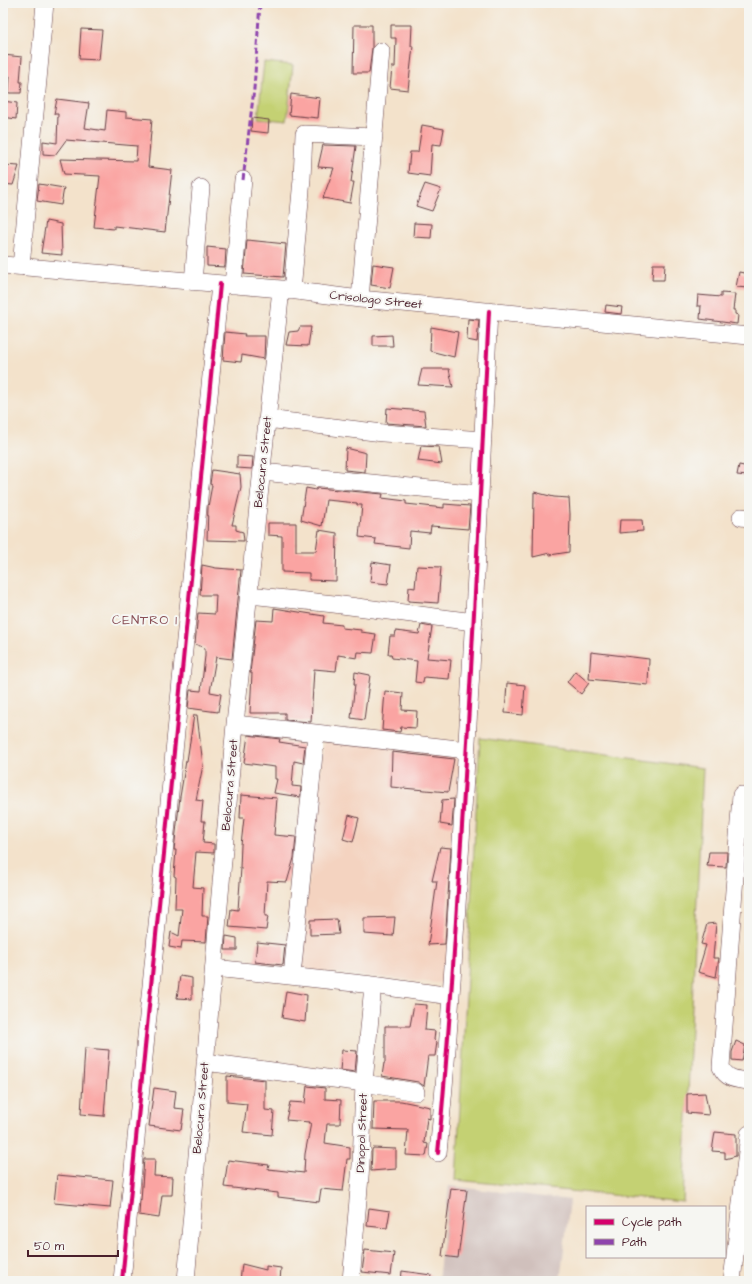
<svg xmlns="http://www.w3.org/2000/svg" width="752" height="1284" font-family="'Architects Daughter',sans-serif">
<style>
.built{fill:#f4d3c0}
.industrial{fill:#d0c0bc}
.green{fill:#c4d173;stroke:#87784f}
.building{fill:#faa4a2}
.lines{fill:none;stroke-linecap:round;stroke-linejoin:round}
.minor-casing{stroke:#633c43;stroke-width:18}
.minor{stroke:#fff;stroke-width:17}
.quiet{stroke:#8e44ad;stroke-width:3;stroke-dasharray:6 3;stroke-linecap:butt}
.cycleway-casing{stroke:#f6f6f2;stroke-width:6}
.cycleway{stroke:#d6006c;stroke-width:4}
.labels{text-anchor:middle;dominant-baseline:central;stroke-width:4;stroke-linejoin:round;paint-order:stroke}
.street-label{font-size:12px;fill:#4a1f2b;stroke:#f6f6f2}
.neighbourhood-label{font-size:13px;letter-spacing:1px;fill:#884e55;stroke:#f6f6f2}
</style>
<rect width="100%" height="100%" fill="#f6f6f2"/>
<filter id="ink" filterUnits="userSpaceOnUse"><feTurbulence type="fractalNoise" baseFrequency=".025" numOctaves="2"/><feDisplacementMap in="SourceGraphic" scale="8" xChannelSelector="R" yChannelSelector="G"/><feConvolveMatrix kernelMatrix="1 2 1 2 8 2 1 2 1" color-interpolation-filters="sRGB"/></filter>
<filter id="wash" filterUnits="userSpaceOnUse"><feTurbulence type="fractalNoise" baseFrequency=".012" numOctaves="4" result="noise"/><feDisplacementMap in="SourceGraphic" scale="16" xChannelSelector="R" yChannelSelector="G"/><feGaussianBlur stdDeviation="0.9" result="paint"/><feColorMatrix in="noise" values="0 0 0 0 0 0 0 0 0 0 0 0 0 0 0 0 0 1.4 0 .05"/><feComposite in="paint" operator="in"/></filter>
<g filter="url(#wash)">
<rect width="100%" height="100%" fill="#f3e2cb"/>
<!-- built -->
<path class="built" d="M324 742 462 753 447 984 299 969Z"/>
<!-- industrial -->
<path class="industrial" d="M449 1186 570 1200 560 1281H438Z"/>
<!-- green -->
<path class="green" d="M264 62 293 65 287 121 258 118Z
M480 738 703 768 683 1202 456 1180Z"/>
<g id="blocks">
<!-- building -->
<path class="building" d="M354 25H372V48L369 73H353Z
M391 25H412L411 46H413L408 90 390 88 392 67H395L396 38H391Z
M81 29 102 30 99 60 79 59Z
M3 55 22 57 20 82H22L21 93H9L10 76 3 75Z
M291 94 320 98 318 118 289 115Z
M57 99 89 103 85 128 105 131 107 110 126 112V117L152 119 148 167 172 170 165 232 114 226V229L94 227 100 176 64 174 60 159 136 161 137 146 66 140 55 155 43 154V141L57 143 58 114H54Z
M3 101 17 103 16 119 3 117Z
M252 118 269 120 268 133 251 131Z
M422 125 444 129 441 145 432 144 430 176 408 173 410 152H418Z
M323 145 356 146 351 182H354L350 203 323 198 334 168 318 167Z
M3 165 19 166 13 185 3 184Z
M39 184 64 188 61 205 37 201Z
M425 184 441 189 432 211 416 206Z
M46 221 61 224 62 255 41 253Z
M414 223 432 224 431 238 413 237Z
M247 240 286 244 283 277 244 274Z
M207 247 226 249 225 267 207 266Z
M373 264 394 267 390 288 371 285Z
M653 264H665L664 280H652Z
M739 272 749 274 748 288 736 287Z
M721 293 735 294 733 310H735V314L738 315 737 324 700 319 701 306H697L698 295 721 297Z
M606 305 622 307 621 314 605 312Z
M468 319 479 320 477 342 467 340Z
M300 327H311L308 346 286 345 289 332 298 331Z
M431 327 458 332 454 357 430 351Z
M225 332 245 334 244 336H265L264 359 242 355 241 362 223 360Z
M392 335 393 346H373V336Z
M422 369H449L453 387 418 385Z
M387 408 424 411 426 426 386 423Z
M421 446 439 447 442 464 418 461Z
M346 448 366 453 365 472 345 470Z
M237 456 253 457 252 469 237 468Z
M739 465 749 467 748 476 737 475Z
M212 470 240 474 241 487 232 525H236V530L243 532 244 541 207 540 208 507 212 485 210 484Z
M306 488 316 490 317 488 383 494 382 498 406 501V504L444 508V504L470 506 468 529 431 526 430 533 410 531 409 548 375 544 376 539 359 537 362 505H357V503L326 500 322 526 301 520Z
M534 492 554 497 569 498 570 514 569 552 550 555V553L533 557Z
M620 520H642L643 531 619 533Z
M268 523H296V551H316L319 530 337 533 336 581 309 580V573L282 572V536L268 535Z
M372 562 391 565 388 584 370 582Z
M202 565 216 568 241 570 232 659 216 657 210 692 221 694 218 712 188 708 190 690 201 691 205 656V648L195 644 198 613 215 614 216 595H200Z
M417 566 441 567 438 603 408 601 409 587 415 588Z
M274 608 324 616 323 623 342 625V628L361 630V632L376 634 373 653 358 652 357 658 338 655 336 671 314 669 311 722 285 720V713H250L252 673H250L256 620 273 621Z
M421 625 432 627 427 658 451 660 449 679 424 677 423 683 415 682 417 661 392 658 391 654H388L390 636H395L396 631 419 634Z
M591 652 649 659 648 685 589 679Z
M575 671 589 683 581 694 567 682Z
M355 672 370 675 364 720 351 718 355 684H354Z
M507 683 525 685 523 715 505 713Z
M385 691 403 693 402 710 417 711 416 728 401 727 400 732 382 730Z
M194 715H197L203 765 196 800 203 801 201 821H205L203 843 214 844V853L196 852 193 887 203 888 202 916H208L206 942 182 941 181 949 169 947 171 932 179 936 182 909H175L176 877 174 876 176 850H174L180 797 186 761H187Z
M248 735 280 739 279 742 305 746 303 763 294 761 292 786 301 787 300 797 274 793 277 779H275V767L244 763Z
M392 752 454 759 448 792 391 787Z
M241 795 277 798 274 835 296 837 294 858 287 882 267 881 265 916H268L266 930 229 927 231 909 238 910 241 868H240L241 845 244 818H240Z
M454 799 452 826 440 824 442 800Z
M349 815 359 818 353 842 343 839Z
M440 847 451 848 445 944 428 945 437 881H432Z
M709 852H727L726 867 707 866Z
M395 917 393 936 364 934V918Z
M337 919 339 934 310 935V920Z
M716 923 713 958H719L716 977 698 972 706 945 701 944 707 924Z
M226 936 237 938V950H225Z
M257 942 285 945 283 965 255 962Z
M180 976 192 978V999L177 998Z
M286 991 307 995 305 1022 282 1018Z
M414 1004 427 1005 425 1030 435 1031 434 1040 437 1042 435 1056H428L424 1086 418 1082 382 1076 384 1063H385V1026H410Z
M736 1041 745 1045 742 1061 732 1060V1052Z
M85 1048 109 1050 104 1116 81 1114Z
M342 1050 357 1051 355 1072 340 1070Z
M227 1076 265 1080V1110L274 1111 272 1135 243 1132 247 1104 227 1102Z
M307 1086 325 1088V1099L341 1100 340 1124H327L325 1143 350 1147V1159H347L343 1191 321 1189 319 1202 278 1197V1193L224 1187 228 1160 269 1165 268 1169 304 1173 305 1154 311 1123H308L309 1122 286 1120 290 1102 305 1103Z
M154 1088 176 1091 174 1108 184 1109 181 1130 149 1126Z
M705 1093 709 1115 687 1113V1094Z
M374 1101H401L430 1107V1119L427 1118 424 1143 428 1144 426 1156 406 1155 408 1130 373 1129Z
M715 1132 736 1134V1156L725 1159V1152L712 1151Z
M373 1148 396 1149V1169L371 1171 372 1150Z
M144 1159H155L154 1176 173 1177 172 1195H162L159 1218 139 1215 140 1199 141 1200Z
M57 1175 113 1180 110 1208 54 1203Z
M451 1188 467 1190 458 1258 442 1256Z
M369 1208 390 1211 387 1228 367 1226Z
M365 1250 394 1253 391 1275 362 1272Z
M242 1264 266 1270V1266L281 1268 280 1281H240Z
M402 1271 431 1275 430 1281H401Z"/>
</g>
</g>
<g filter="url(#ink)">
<use href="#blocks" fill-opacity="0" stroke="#633c43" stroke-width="1"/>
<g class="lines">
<!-- minor casing -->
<g class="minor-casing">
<path id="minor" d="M3 265 281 289 360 299 749 336
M21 267 45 3
M193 282 201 188
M233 285 243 180
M292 291 302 179 304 134 374 137
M360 299 381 51
M267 419 383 433 483 440
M262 472 480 494
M741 517 749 518
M249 595 334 604 474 622
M235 724 467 750
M741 795 721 1067C727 1080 736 1079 749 1081
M214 968 373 985 451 996
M292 976 316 734
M205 1062 364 1083 416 1092
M438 1153C448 1054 454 956 460 857 472 675 480 493 489 311
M122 1281 220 284
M186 1281 235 724 281 289
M351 1281 361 1165 364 1083 373 985
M732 1281 749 1134"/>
</g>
<!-- minor -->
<use href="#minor" class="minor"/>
<!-- quiet -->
<path class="quiet" d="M243 180 254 89 260 3"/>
<!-- cycleway casing -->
<g class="cycleway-casing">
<path id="cycleway" d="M438 1153C448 1054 454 956 460 857 472 675 480 493 489 311
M122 1281 220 284"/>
</g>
<!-- cycleway -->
<use href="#cycleway" class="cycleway"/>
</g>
</g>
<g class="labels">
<!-- street labels -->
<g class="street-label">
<text transform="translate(376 300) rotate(6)">Crisologo Street</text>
<text transform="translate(263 462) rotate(-84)">Belocura Street</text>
<text transform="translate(230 785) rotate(-85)">Belocura Street</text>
<text transform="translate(201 1108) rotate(-85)">Belocura Street</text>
<text transform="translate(362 1133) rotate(-88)">Dinopol Street</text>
</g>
<!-- neighbourhood labels -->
<g class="neighbourhood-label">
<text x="145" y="620">CENTRO 1</text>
</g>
</g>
<!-- margin -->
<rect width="752" height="1284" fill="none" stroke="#f6f6f2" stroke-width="16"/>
<!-- legend -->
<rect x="586" y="1206" width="140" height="52" fill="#f6f6f2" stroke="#b1a0a2"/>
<rect x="594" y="1219" width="20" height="6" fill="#d6006c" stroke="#b1a0a2"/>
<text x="622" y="1226" font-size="12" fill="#4a1f2b">Cycle path</text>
<rect x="594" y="1239" width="20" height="6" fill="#8e44ad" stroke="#b1a0a2"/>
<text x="622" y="1246" font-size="12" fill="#4a1f2b">Path</text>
<!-- scale -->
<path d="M28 1250v6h90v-6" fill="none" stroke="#4a1f2b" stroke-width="2"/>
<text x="34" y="1250" font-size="12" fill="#4a1f2b" stroke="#f6f6f2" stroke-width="3" paint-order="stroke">50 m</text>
</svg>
